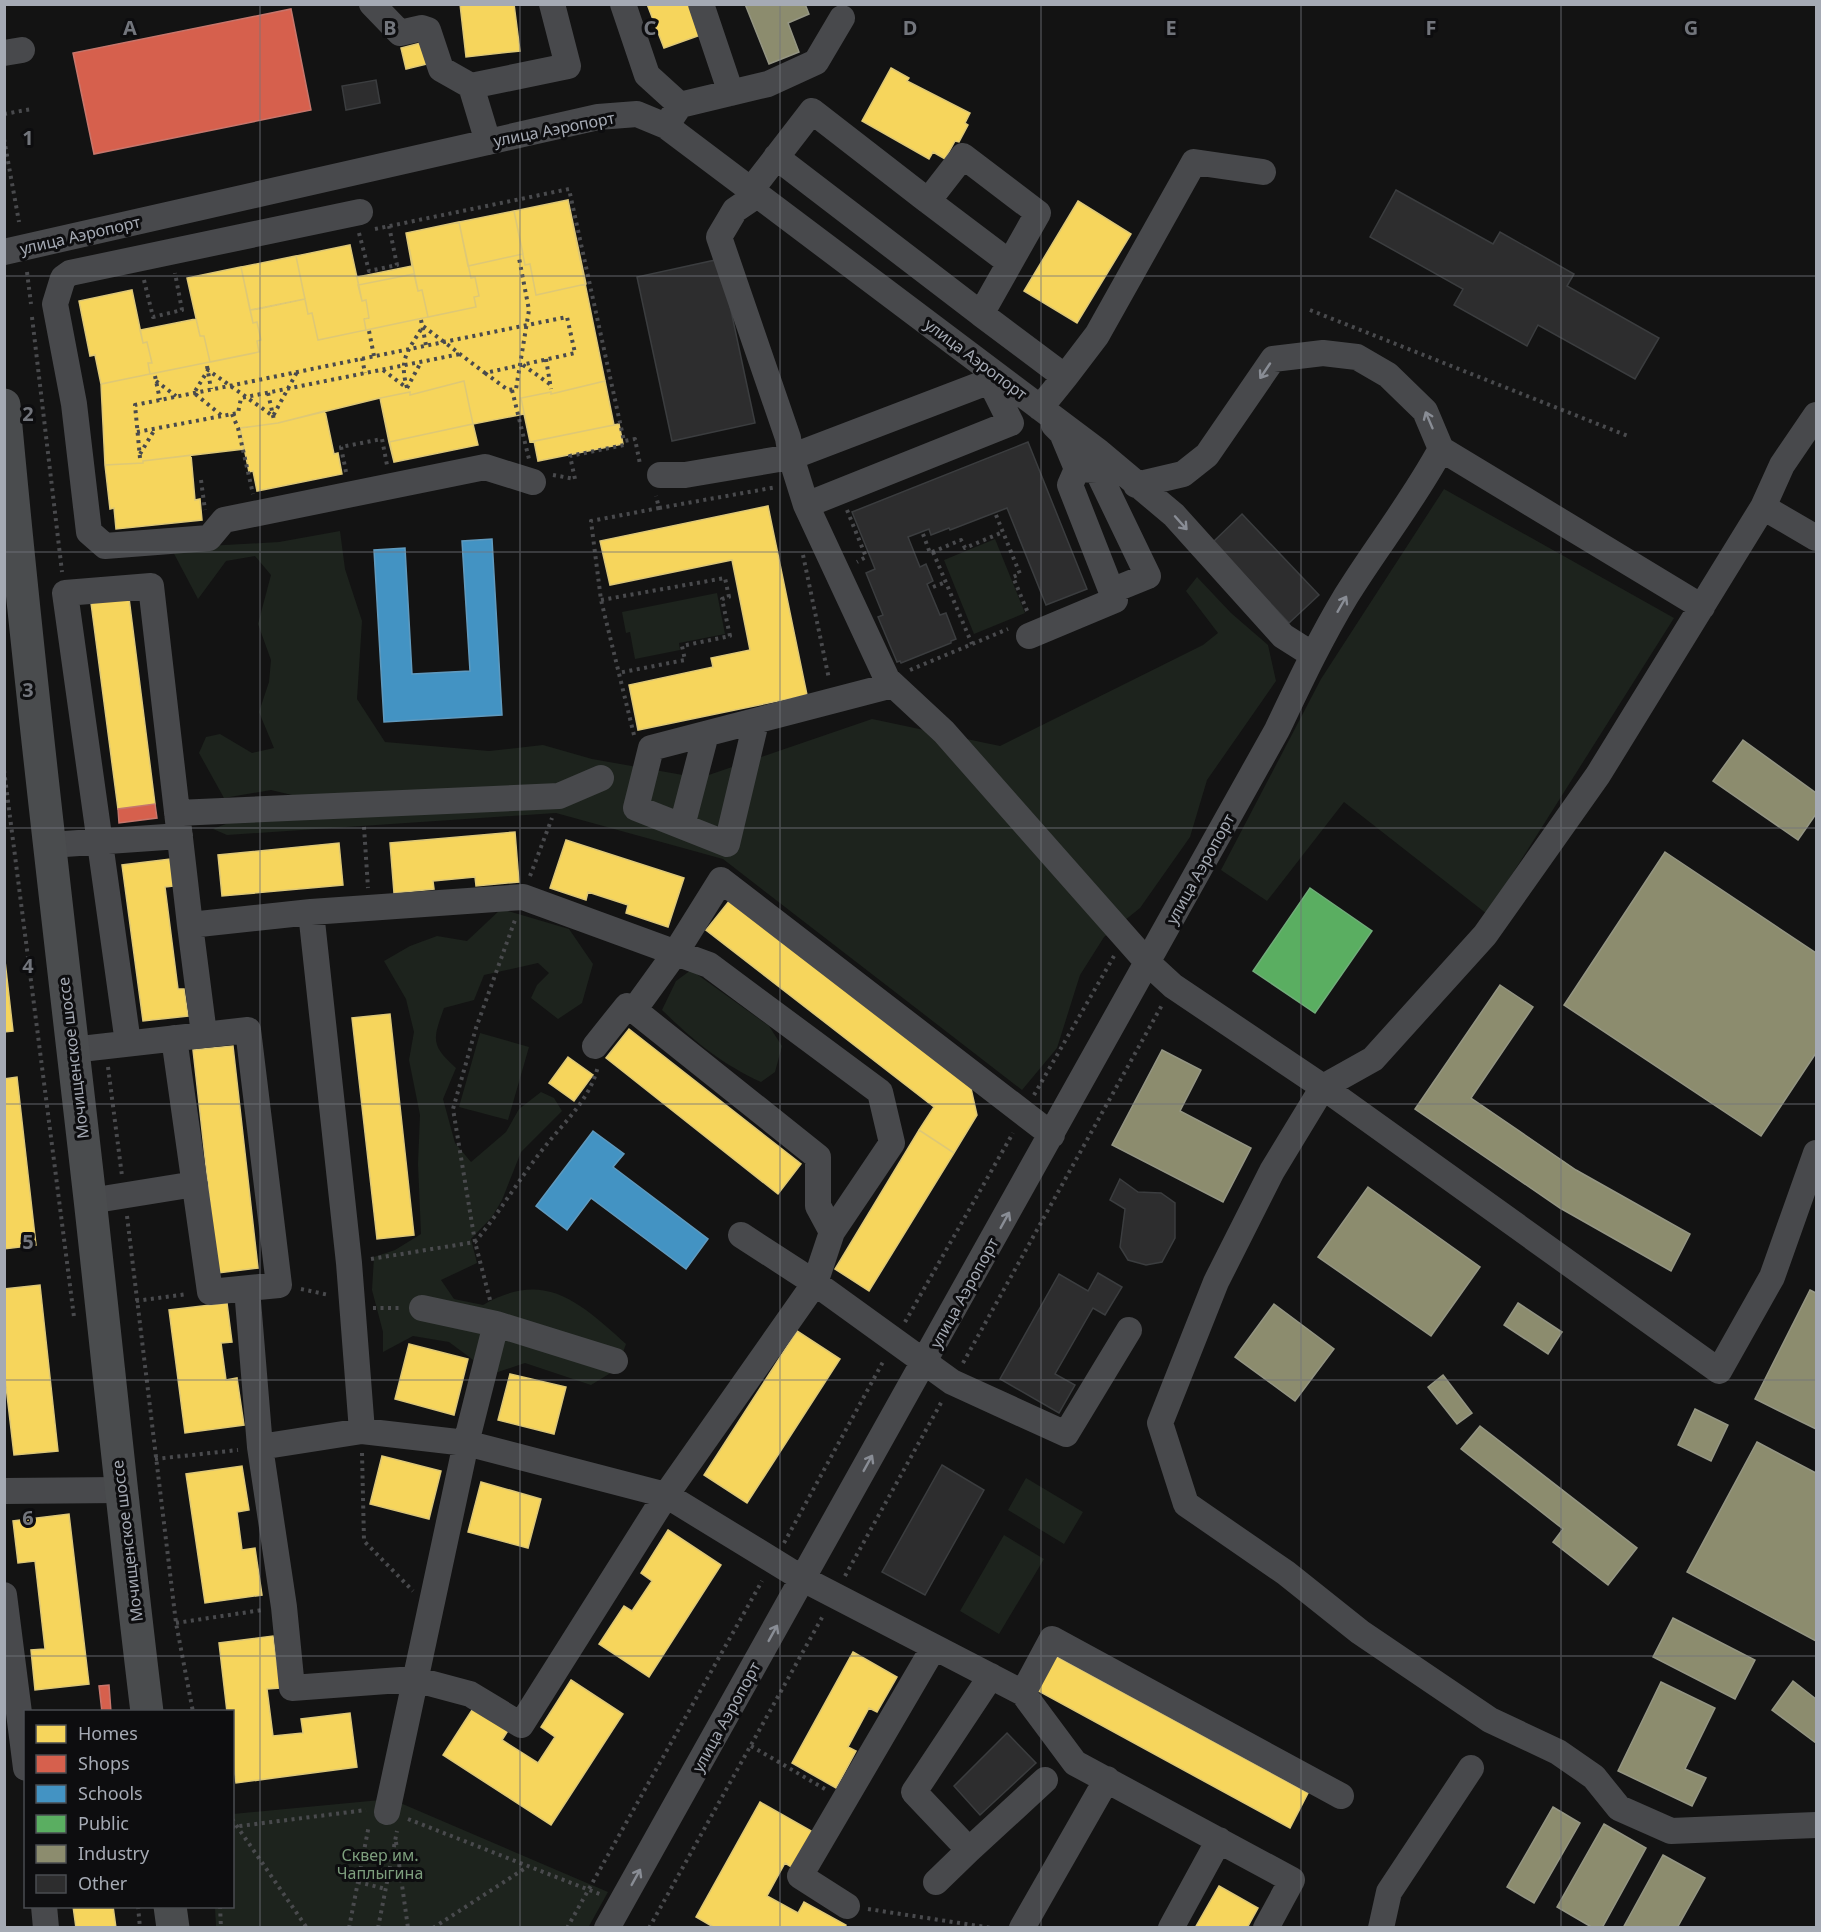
<svg xmlns="http://www.w3.org/2000/svg" width="1821" height="1932" font-family="'Noto Sans',sans-serif">
<style>
.green{fill:#1d231d}
.homes{fill:#f6d55c;stroke:#dec876;stroke-width:1.5}
.shops{fill:#d6604d;stroke:#c7766c;stroke-width:1.5}
.schools{fill:#4393c3;stroke:#609abe;stroke-width:1.5}
.public{fill:#5aae61;stroke:#70ad7a;stroke-width:1.5}
.industry{fill:#8c8c6e;stroke:#949583;stroke-width:1.5}
.building{fill:#2d2d2e;stroke:#3b3d3f;stroke-width:1.5}
.lines{fill:none;stroke-linecap:round;stroke-linejoin:round}
.path{stroke:#494a4d;stroke-width:4;stroke-dasharray:3 4.5;stroke-linecap:butt}
.minor{stroke:#48494c;stroke-width:26}
.major{stroke:#4a4c4e;stroke-width:33}
.oneway{stroke:#898d95}
.grid{fill:none;stroke:#72757c;stroke-width:1.5;stroke-opacity:0.55}
.labels{text-anchor:middle;dominant-baseline:central;stroke-width:6;stroke-linejoin:round;paint-order:stroke}
.street-label{font-size:16px;fill:#a5aab4;stroke:#0d0d0f}
.park-label{font-size:16px;fill:#7d9e7d;stroke:#0d0d0f}
.grid-label{font-size:20px;text-anchor:middle;font-weight:bold;fill:#72757c;stroke:#0d0d0f;stroke-width:6;stroke-linejoin:round;paint-order:stroke}
</style>
<rect width="100%" height="100%" fill="#131313"/>
<!-- green -->
<path class="green" d="M1444 489 1674 618 1487 914 1344 802 1267 901 1221 870 1321 679Z
M340 531 345 569 362 621 357 699 385 742 489 751 543 745 592 759 700 778 872 719 1000 746 1203 645 1218 633 1186 591 1197 577 1231 613 1268 645 1276 681 1207 780 1190 837 1140 908 1104 937 1080 975 1057 1048 1022 1090 723 859 556 813 227 835 213 829 296 796 271 790 224 798 199 753 206 737 220 734 252 753 274 748 259 712 269 682 271 660 258 624 271 575 255 556 226 561 198 599 171 548 279 542Z
M995 539 1025 613 974 634 944 560Z
M717 593 725 634 679 643 680 650 635 659 630 632 626 633 622 612Z
M501 909 569 929 593 964 582 1003 558 1019 531 998 537 985 549 973 538 963 484 975 474 1000 444 1008C433 1039 430 1045 456 1068L443 1099 455 1143 471 1162 506 1132 519 1109 541 1092 554 1098 562 1111 521 1152 502 1200 492 1217 471 1239 477 1263 441 1280 454 1299 483 1305C545 1269 579 1302 626 1344L617 1369 591 1385 525 1363 492 1374 449 1342 413 1336 383 1352V1332L372 1290 374 1257 395 1250 421 1234 418 1164 420 1115 409 1060 414 1032 406 999 384 961 410 946 437 936 467 941Z
M691 970 769 1026 782 1046 775 1072 761 1082C720 1063 694 1041 662 1010L676 981Z
M480 1033 529 1047 508 1120 459 1107Z
M1026 1478 1083 1512 1064 1544 1008 1510Z
M1004 1535 1044 1559 999 1634 960 1611Z
M391 1799 608 1892 588 1928 216 1927 215 1907 232 1906 233 1814Z"/>
<!-- homes -->
<path class="homes" d="M460 4H514L520 51 466 57Z
M647 4H696L706 33 664 48Z
M421 43 427 64 406 69 401 48Z
M891 68 909 78 907 81 970 113 965 123 968 125 959 142 955 141 945 159 933 152 929 159 862 121Z
M568 200 586 284 536 295 530 264 525 265 514 211Z
M568 200 614 425 619 424 623 444 538 461 534 441 530 442 524 414 473 424 478 445 394 462 380 398 278 423 240 428 244 449 143 461V463L105 465 101 384 259 352 257 341 261 340 257 322 253 323 250 310 258 309 305 299 308 314 312 313 318 340 366 330 364 319 369 318 366 300 362 301 357 277 412 266 406 233Z
M1078 201 1131 234 1077 323 1024 291Z
M514 211 523 254 468 266 459 222Z
M459 222 471 278 475 277 479 296 474 297 476 307 428 317 422 290 418 291 406 233Z
M350 245 362 301 366 300 369 318 364 319 366 330 318 340 312 313 308 314 296 256Z
M296 256 305 299 250 310 241 267Z
M241 267 253 323 257 322 261 340 257 341 259 352 210 362 204 336H200L187 278Z
M414 274 418 291 422 290 428 317 366 330 364 319 369 318 366 300 362 301 358 285Z
M132 290 143 343 147 342 152 363H148L150 374 101 384 95 355 90 356 79 301Z
M196 319 200 336H204L210 362 150 374 148 363H152L147 342 143 343 140 330Z
M464 381 473 424 389 442 380 398 410 392V395Z
M605 381 614 425 530 442 521 398 551 392V394Z
M325 411 334 454 338 453 342 474 257 491 253 471 249 472 240 428 278 423Z
M473 424 478 445 394 462 389 442Z
M619 424 623 444 538 461 534 441Z
M191 455 195 500 200 499 202 520 116 529 114 508 110 509 105 465 143 463V461Z
M768 506 807 695 638 730 629 685 713 667 711 658 750 650 732 560 610 585 600 541Z
M129 598 155 804 118 809 91 603Z
M515 832 519 882 476 886 475 877 433 881 434 889 394 893 390 843Z
M566 840 684 878 668 927 626 913 628 905 588 892 586 900 550 888Z
M339 843 343 885 222 896 218 855Z
M170 859 173 886 165 887 178 989H184L188 1016 143 1021 122 865Z
M730 900 970 1084 977 1115 954 1153 919 1130 934 1107 706 930Z
M4 952 13 1031 4 1032Z
M390 1014 414 1235 377 1239 352 1018Z
M629 1029 801 1164 778 1194 606 1058Z
M233 1046 258 1268 218 1273 193 1050Z
M568 1057 593 1075 574 1101 549 1083Z
M17 1077 36 1245 4 1249V1079Z
M919 1130 954 1153 869 1291 835 1269Z
M40 1285 58 1451 14 1455 4 1369V1289Z
M227 1303 232 1342 221 1343 226 1380 237 1378 244 1425 185 1433 169 1310Z
M797 1331 840 1359 747 1503 704 1475Z
M409 1344 468 1359 454 1415 395 1399Z
M510 1374 566 1387 554 1434 498 1420Z
M382 1456 441 1471 429 1519 370 1504Z
M242 1466 249 1510 237 1512 242 1550 255 1548 262 1595 205 1603 186 1474Z
M481 1482 541 1499 528 1548 468 1532Z
M69 1514 89 1684 35 1690 31 1650 45 1649 35 1561 18 1563 13 1521Z
M668 1530 721 1565 649 1677 599 1644 624 1606 632 1611 652 1581 641 1573Z
M273 1636 280 1688 267 1689 273 1736 303 1733 301 1719 350 1713 357 1767 236 1783 232 1753V1712H227L219 1643Z
M853 1652 897 1677 877 1712 869 1708 848 1747 856 1751 836 1788 792 1763Z
M1052 1654 1308 1793 1290 1828 1033 1688Z
M571 1680 623 1714 551 1825 443 1755 474 1707 509 1729 502 1740 538 1763 555 1737 541 1727Z
M760 1802 813 1832 793 1868 785 1863 767 1896 798 1913 804 1902 846 1925 845 1928H715L696 1917Z
M1219 1886 1258 1908 1247 1928H1195Z
M73 1906H113L116 1928H76Z"/>
<!-- shops -->
<path class="shops" d="M291 9 311 110 94 154 73 53Z
M155 804 157 818 119 823 118 809Z
M109 1685 111 1712H102L99 1686Z"/>
<!-- schools -->
<path class="schools" d="M492 539 502 715 384 722 374 550 405 548 412 674 470 671 462 541Z
M593 1131 624 1154 613 1167 708 1239 686 1269 591 1198 567 1230 536 1206Z"/>
<!-- public -->
<path class="public" d="M1310 888 1372 931 1315 1013 1253 971Z"/>
<!-- industry -->
<path class="industry" d="M745 4H805L809 14 788 23 799 52 769 64Z
M1743 740 1816 793V814L1798 840 1713 781Z
M1665 852 1816 953V1053L1761 1136 1564 1005Z
M1500 985 1533 1007 1471 1098 1576 1170 1690 1234 1671 1271 1560 1208 1415 1109Z
M1162 1050 1201 1070 1180 1111 1251 1148 1223 1202 1112 1145Z
M1368 1187 1480 1267 1431 1336 1318 1257Z
M1810 1290 1816 1293V1429L1755 1399Z
M1518 1303 1562 1332 1548 1354 1504 1325Z
M1274 1304 1334 1349 1295 1401 1235 1357Z
M1443 1375 1472 1413 1457 1424 1428 1387Z
M1695 1409 1728 1425 1711 1461 1678 1445Z
M1480 1426 1637 1548 1608 1585 1553 1542 1563 1529 1461 1449Z
M1757 1442 1816 1473V1641L1687 1572Z
M1673 1618 1755 1660 1735 1699 1653 1657Z
M1793 1681 1816 1699V1743L1772 1710Z
M1661 1682 1715 1708 1685 1769 1706 1778 1692 1806 1618 1771Z
M1553 1807 1580 1823 1534 1903 1507 1887Z
M1604 1824 1646 1848 1602 1928H1593L1557 1907Z
M1663 1855 1705 1878 1677 1928H1623Z"/>
<!-- building -->
<path class="building" d="M376 80 380 103 346 110 342 86Z
M1396 190 1493 244 1500 232 1574 274 1567 286 1659 338 1635 379 1538 325 1527 346 1454 305 1463 289 1370 237Z
M720 259 755 423 672 441 637 277Z
M1028 442 1087 589 1046 605 1007 508 950 530 949 528 931 535 929 529 908 537 920 567 926 564 933 581 927 584 940 615 946 613 956 639 951 641V643L901 663 900 661 897 662 878 617 883 615 866 573 875 569 852 512Z
M1242 514 1319 595 1289 623 1213 542Z
M1120 1179 1138 1192 1161 1193 1175 1203V1238L1162 1262 1146 1265 1128 1260 1120 1247 1125 1209 1110 1200Z
M1098 1273 1122 1287 1105 1315 1093 1308 1055 1374 1075 1385 1059 1413 1000 1379 1059 1274 1088 1291Z
M942 1465 984 1490 925 1595 882 1572Z
M1007 1733 1036 1763 980 1815 954 1786Z"/>
<g class="lines">
<!-- path -->
<path class="path" d="M4 114 32 109
M4 139 19 222
M375 229 569 189 624 441 635 439 640 464
M359 233 369 271 397 265 389 226
M27 272 31 304
M144 280 153 317 182 310 175 273
M1310 310 1628 436
M32 317 62 572
M421 320 426 345
M369 331 374 356
M362 358 365 373
M546 359 551 389
M523 365 551 385
M207 366 211 389
M383 370 407 388 421 362
M485 373 508 390 516 389 529 310 519 258
M155 376 160 400
M156 381 176 396
M512 390 529 459
M268 393 274 420
M232 414 238 428 253 494
M221 415 194 393 208 370 273 416 297 372
M137 432 238 413 241 398 460 354
M140 454 155 429
M140 458 135 405C279 376 423 346 567 317L575 353 485 373 423 326C407 353 398 359 408 391
M346 472 341 447 382 439 387 465
M553 475 575 479 570 456 624 445V441
M201 480 205 510
M659 508 777 487
M847 510 866 557 857 562
M996 515 1020 574 1013 577 1028 613
M923 534 930 553 961 540 965 548 1003 532
M933 552 972 644
M803 555 829 679
M933 587 946 582
M601 600 725 578 729 597 722 599 730 636 682 646 685 660 618 673
M910 670 1008 629
M634 735 601 600 591 521 659 508 656 496
M4 770 74 1317
M364 827 368 888
M530 876 552 818
M108 1067 122 1176
M1034 1095 1114 956
M127 1216 176 1623 193 1712
M371 1259 475 1242C500 1212 519 1179 543 1149 564 1122 590 1100 598 1066
M301 1289 329 1295
M490 1300 475 1242 453 1109 476 1028 515 920
M136 1301 188 1294
M373 1308H401
M905 1322 1013 1133
M963 1363 1162 1005
M362 1453 364 1541 413 1591
M155 1459 238 1450
M784 1543 884 1360
M845 1576 942 1401
M176 1623 262 1610
M751 1746 825 1789
M232 1819 307 1928
M408 1819 602 1895
M232 1827 366 1810
M396 1842 408 1928
M358 1882 386 1889
M138 1906 140 1928
M220 1906 221 1928
M868 1909 992 1928
M349 1928 369 1825
M378 1928 397 1831
M433 1928 527 1867
M567 1928 762 1581
M649 1928 824 1614"/>
<!-- minor -->
<path class="minor" d="M372 4 400 33 422 28 428 30 441 69 471 86 568 66 552 4
M623 4 647 75 680 105
M701 4 731 93
M4 53 22 50
M471 86 488 142
M666 126 680 105 768 84 816 62 842 18
M776 157 981 314
M751 190 812 111 928 201
M757 195 735 210 719 237 788 438 791 457 806 505 887 679 944 732 1148 963 1173 986 1323 1087 1719 1371 1772 1277 1816 1153
M360 212 70 273 63 278 55 304 74 404 89 532 105 546 209 538 224 520 485 467 533 482
M4 252 598 117 637 114 666 126 1099 452 1174 515 1283 636 1313 655
M1010 263 928 201 963 156 1038 213 981 314 1065 377 1040 408
M1065 377 1097 335 1194 162 1263 172
M1441 449 1702 607
M1077 469 1097 470 1148 576 1111 591
M660 475H685L791 457 990 381 1011 423 806 505
M1763 507 1782 465 1816 415
M1816 538 1763 507 1598 775 1485 935 1373 1059 1323 1087 1272 1171 1216 1282 1160 1423 1186 1504 1286 1573 1360 1632 1490 1720 1558 1752 1594 1777 1619 1808 1671 1831 1816 1825
M1029 636 1115 600 1070 485 1077 469 1062 433 1054 425
M756 722 727 844 636 808 651 748 893 685
M177 813 559 796 601 778
M682 826 706 734
M50 845 180 836
M311 912 523 897 709 965 880 1092 892 1143 832 1232 815 1283 741 1235
M634 1010 676 952 721 880 1052 1135
M204 1034 190 925 311 912 349 1263 362 1431
M128 1043 65 593 151 586 190 925
M595 1046 627 1006 634 1010 818 1157V1206L832 1232
M72 1050 248 1030 279 1285 210 1292 174 1038
M90 1201 195 1184
M247 1289 260 1447 284 1607 292 1688 414 1679 470 1694 521 1725 666 1495 815 1283 952 1382 1066 1434 1129 1330
M422 1308 496 1324 615 1361
M260 1447 362 1431 466 1443 496 1324
M4 1491 120 1490
M4 1595 26 1768
M991 1676 914 1792 969 1850 1045 1780
M1023 1693 1075 1763 1292 1880 1266 1928
M387 1812 466 1443 666 1495 803 1579 1023 1693 1052 1639 1341 1796
M936 1882 969 1850
M44 1906 46 1928
M847 1906 800 1876 934 1647
M607 1928 1277 730C1299 684 1320 639 1346 596 1377 546 1413 501 1441 449L1425 411 1388 375 1357 357 1323 353 1273 359 1207 455 1183 474 1136 485
M1022 1928 1107 1779
M1171 1928 1219 1840
M1381 1928 1389 1892 1471 1768"/>
<!-- major -->
<path class="major" d="M4 405C28 670 60 935 90 1199 109 1370 126 1541 147 1712
M170 1906 173 1928"/>
</g>
<!-- one-way arrows -->
<defs><path id="oneway-shaft" d="M-6 0H5M1.5-3L5.5 0L1.5 3" fill="none" stroke-width="1.6" stroke-linecap="round" stroke-linejoin="round" transform="scale(1.5)"/></defs>
<g class="oneway">
<use href="#oneway-shaft" transform="translate(1265 371) rotate(124)"/>
<use href="#oneway-shaft" transform="translate(1429 420) rotate(-113)"/>
<use href="#oneway-shaft" transform="translate(1181 523) rotate(48)"/>
<use href="#oneway-shaft" transform="translate(1342 604) rotate(-60)"/>
<use href="#oneway-shaft" transform="translate(1005 1220) rotate(-61)"/>
<use href="#oneway-shaft" transform="translate(868 1463) rotate(-61)"/>
<use href="#oneway-shaft" transform="translate(773 1633) rotate(-61)"/>
<use href="#oneway-shaft" transform="translate(636 1877) rotate(-61)"/>
</g>
<!-- grid -->
<path class="grid" d="M260 4V1928M520 4V1928M780 4V1928M1041 4V1928M1301 4V1928M1561 4V1928M4 276H1816M4 552H1816M4 828H1816M4 1104H1816M4 1380H1816M4 1656H1816"/>
<g class="labels">
<!-- street labels -->
<g class="street-label">
<text transform="translate(554 129) rotate(-11)">улица Аэропорт</text>
<text transform="translate(80 235) rotate(-13)">улица Аэропорт</text>
<text transform="translate(976 359) rotate(37)">улица Аэропорт</text>
<text transform="translate(1200 869) rotate(-61)">улица Аэропорт</text>
<text transform="translate(73 1058) rotate(-97)">Мочищенское шоссе</text>
<text transform="translate(964 1293) rotate(-61)">улица Аэропорт</text>
<text transform="translate(127 1541) rotate(-97)">Мочищенское шоссе</text>
<text transform="translate(726 1717) rotate(-61)">улица Аэропорт</text>
</g>
<!-- park labels -->
<g class="park-label">
<text x="380" y="1855">Сквер им.<tspan x="380" dy="18">Чаплыгина</tspan></text>
</g>
</g>
<g class="grid-label">
<text x="130" y="35">A</text>
<text x="390" y="35">B</text>
<text x="650" y="35">C</text>
<text x="910" y="35">D</text>
<text x="1171" y="35">E</text>
<text x="1431" y="35">F</text>
<text x="1691" y="35">G</text>
<text x="28" y="145">1</text>
<text x="28" y="421">2</text>
<text x="28" y="697">3</text>
<text x="28" y="973">4</text>
<text x="28" y="1249">5</text>
<text x="28" y="1525">6</text>
</g>
<!-- border -->
<rect width="1821" height="1932" fill="none" stroke="#a5aab4" stroke-width="12"/>
<!-- legend -->
<rect x="24" y="1710" width="210" height="198" fill="#0d0d0f" stroke="#4a4c51" stroke-width="1.5"/>
<rect x="36" y="1725" width="30" height="18" fill="#f6d55c" stroke="#4a4c51" stroke-width="1.5"/>
<text x="78" y="1740" font-size="18" fill="#a5aab4">Homes</text>
<rect x="36" y="1755" width="30" height="18" fill="#d6604d" stroke="#4a4c51" stroke-width="1.5"/>
<text x="78" y="1770" font-size="18" fill="#a5aab4">Shops</text>
<rect x="36" y="1785" width="30" height="18" fill="#4393c3" stroke="#4a4c51" stroke-width="1.5"/>
<text x="78" y="1800" font-size="18" fill="#a5aab4">Schools</text>
<rect x="36" y="1815" width="30" height="18" fill="#5aae61" stroke="#4a4c51" stroke-width="1.5"/>
<text x="78" y="1830" font-size="18" fill="#a5aab4">Public</text>
<rect x="36" y="1845" width="30" height="18" fill="#8c8c6e" stroke="#4a4c51" stroke-width="1.5"/>
<text x="78" y="1860" font-size="18" fill="#a5aab4">Industry</text>
<rect x="36" y="1875" width="30" height="18" fill="#2d2d2e" stroke="#4a4c51" stroke-width="1.5"/>
<text x="78" y="1890" font-size="18" fill="#a5aab4">Other</text>
</svg>
